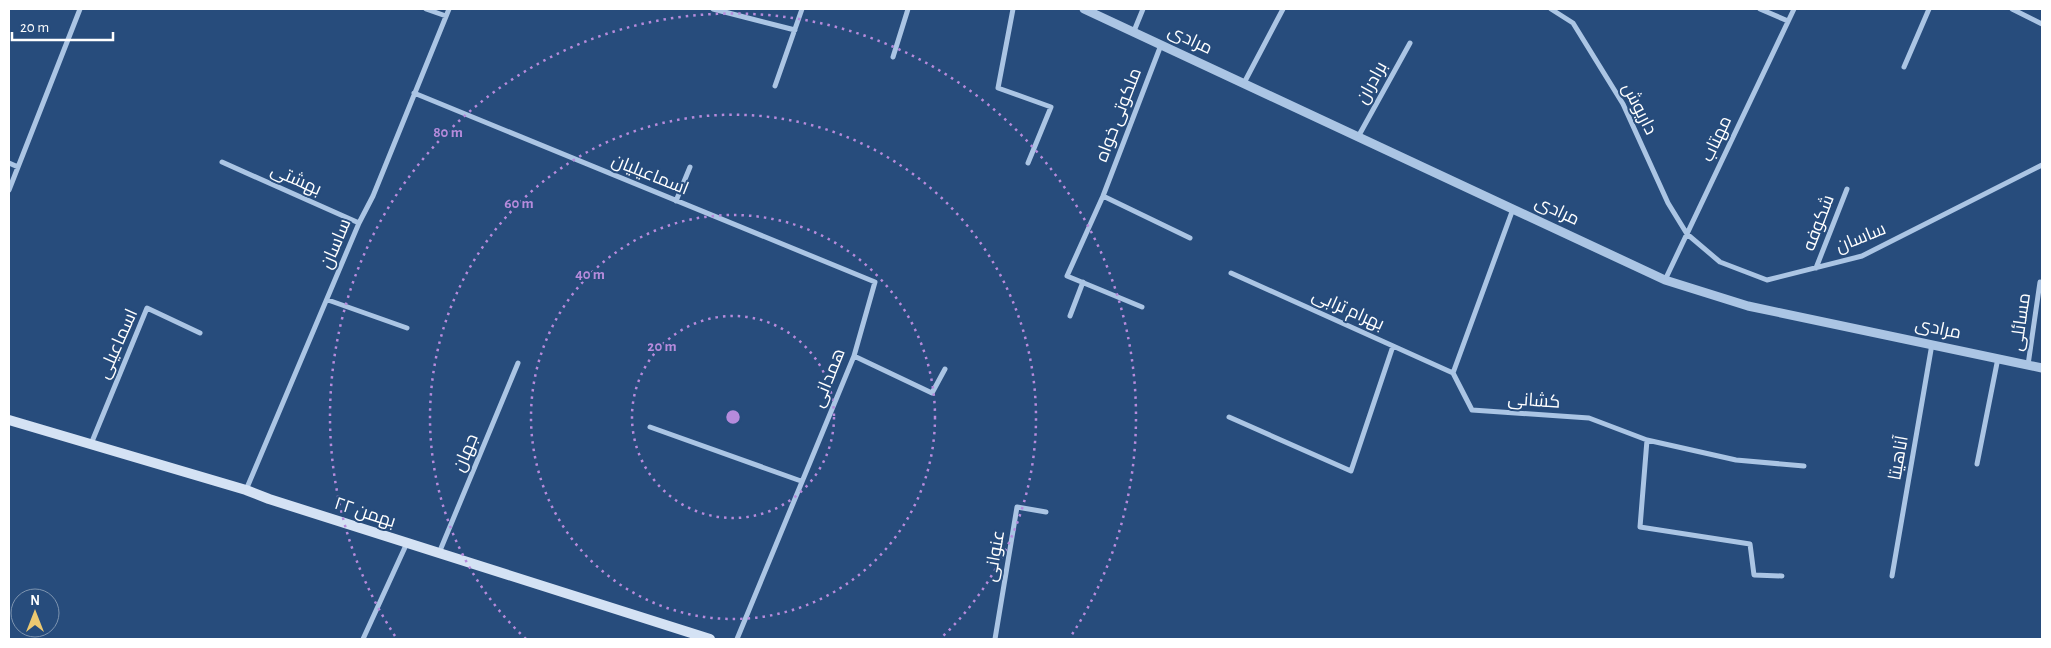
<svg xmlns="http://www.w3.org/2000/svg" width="2051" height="648" font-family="'Alegreya Sans',Cairo,sans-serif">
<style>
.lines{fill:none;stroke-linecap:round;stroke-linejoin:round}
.minor{stroke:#abc5e4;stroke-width:5}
.tertiary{stroke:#abc5e4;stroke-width:9}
.secondary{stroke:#d4e2f4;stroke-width:10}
.ring{fill:none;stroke:#b68bdc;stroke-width:2.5;stroke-dasharray:2.5 5}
.labels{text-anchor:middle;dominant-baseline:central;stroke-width:4;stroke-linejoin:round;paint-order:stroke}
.street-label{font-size:18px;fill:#fff;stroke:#274c7c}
.centre{fill:#b68bdc;stroke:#274c7c;stroke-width:2.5}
.ring-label{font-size:15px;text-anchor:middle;font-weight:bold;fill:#b68bdc;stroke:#274c7c;stroke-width:4;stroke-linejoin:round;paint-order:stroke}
</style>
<rect width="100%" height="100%" fill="#274c7c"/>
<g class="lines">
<!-- minor -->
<path class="minor" d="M426 9 446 16
M713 9 795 30
M1013 9 998 88 1051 107 1028 163
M1551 9 1573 23 1623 104 1668 203 1687 234 1720 262 1767 280 1862 256 2042 165
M1760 9 1788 21
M2012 9 2042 24
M1134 31 1143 9
M893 57 908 9
M1904 67 1929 9
M1244 83 1283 9
M775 86 802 9
M414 93 875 282 854 356 737 639
M1358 137 1410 43
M222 162 359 223
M9 163 18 167
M9 190 80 9
M1103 196 1190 238
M676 201 690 167
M1513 209 1453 373 1472 410 1589 418 1647 440 1736 460 1804 466
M1816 268 1847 189
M1231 273 1453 373
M1665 280 1794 9
M328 300 407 328
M1142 307 1067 276 1103 196 1161 45
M1070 316 1083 282
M854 356 932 393 945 369
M2028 365 2040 282
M1229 417 1351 471 1393 346
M650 427 801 481
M1647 440 1640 527 1750 544 1754 575 1782 576
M91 444 147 308 200 333
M1977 464 1998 358
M246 490 359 223 373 196 449 9
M439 553 518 363
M1892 576 1932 344
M363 639 407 543
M995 639 1017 507 1046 512"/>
<!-- tertiary -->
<path class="tertiary" d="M1084 9 1665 280 1748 306 2042 368"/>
<!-- secondary -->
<path class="secondary" d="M9 420 246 490 269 499 710 639"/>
</g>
<!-- distance rings -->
<g class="ring">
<circle cx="733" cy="417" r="101"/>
<circle cx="733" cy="417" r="202"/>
<path d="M526 639A303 303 0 1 1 940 639"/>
<path d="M395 636A403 403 0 1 1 1071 636"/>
</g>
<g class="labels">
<!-- street labels -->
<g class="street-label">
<text transform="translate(1190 40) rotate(25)">مرادی</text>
<text transform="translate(1372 83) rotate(-61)">برادران</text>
<text transform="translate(1639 109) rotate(63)">داریوش</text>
<text transform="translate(1119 115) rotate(-69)">ملکوتی خواه</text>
<text transform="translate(1717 139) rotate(-65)">مهتاب</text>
<text transform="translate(650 175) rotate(22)">اسماعیلیان</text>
<text transform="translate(296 180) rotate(24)">بهشتی</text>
<text transform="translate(1557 211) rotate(25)">مرادی</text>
<text transform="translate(1819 223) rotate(-69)">شکوفه</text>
<text transform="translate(1861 238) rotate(-22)">ساسان</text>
<text transform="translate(336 244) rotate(-67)">ساسان</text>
<text transform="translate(1348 310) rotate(24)">بهرام ترابی</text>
<text transform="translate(2021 322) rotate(-82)">مسائلی</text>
<text transform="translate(1938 329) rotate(12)">مرادی</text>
<text transform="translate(118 344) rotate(-66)">اسماعیلی</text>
<text transform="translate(829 378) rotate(-68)">همدانی</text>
<text transform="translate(1534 401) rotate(4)">کشانی</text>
<text transform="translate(466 453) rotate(-67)">جهان</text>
<text transform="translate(1899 458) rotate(-80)">آناهیتا</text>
<text transform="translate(365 513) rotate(18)">۲۲ بهمن</text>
<text transform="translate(995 556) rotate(-80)">عنوانی</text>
</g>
</g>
<circle cx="733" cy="417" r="8" class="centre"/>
<g class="ring-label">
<text x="448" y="137">80 m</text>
<text x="519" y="208">60 m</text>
<text x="590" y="279">40 m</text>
<text x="662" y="351">20 m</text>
</g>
<!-- border -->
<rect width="2051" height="648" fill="none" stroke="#ffffff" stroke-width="20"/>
<!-- north arrow -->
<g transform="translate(35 613)"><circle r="24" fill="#274c7c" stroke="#7d94b0"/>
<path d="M0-4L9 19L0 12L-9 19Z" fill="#ecc971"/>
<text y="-8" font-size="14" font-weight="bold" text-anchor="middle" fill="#ffffff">N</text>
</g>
<!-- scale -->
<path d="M12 32v8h101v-8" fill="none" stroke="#ffffff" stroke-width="2.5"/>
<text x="20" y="32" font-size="15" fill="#ffffff" stroke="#274c7c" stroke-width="4" paint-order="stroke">20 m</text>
</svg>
